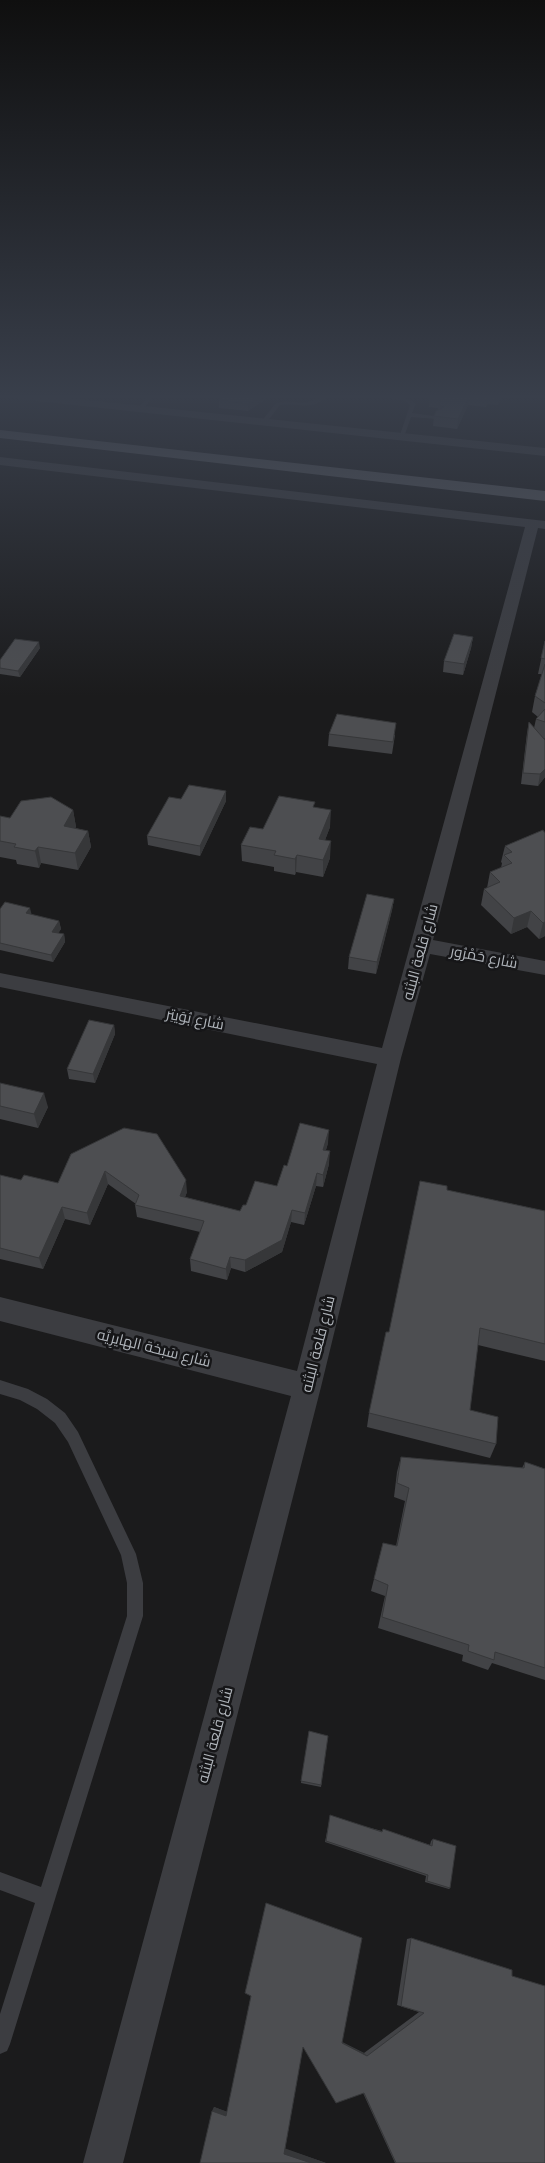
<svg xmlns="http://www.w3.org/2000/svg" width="545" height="2163" font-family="'Fira Sans',Cairo,sans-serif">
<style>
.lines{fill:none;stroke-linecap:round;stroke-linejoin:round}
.lane{fill:#3c3d41;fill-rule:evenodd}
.street{fill:#3c3d41;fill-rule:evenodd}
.primary{fill:#595b60;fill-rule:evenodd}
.wall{fill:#424346}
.shaded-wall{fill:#363739}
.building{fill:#4d4e51;stroke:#363739}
.labels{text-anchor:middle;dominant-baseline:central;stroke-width:5;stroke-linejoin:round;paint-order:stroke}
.street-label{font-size:15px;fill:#afb4ba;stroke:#161618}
</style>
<rect width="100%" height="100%" fill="#1b1b1c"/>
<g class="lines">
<!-- lane -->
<path class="lane" d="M150 394H156L143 409H139V407Z
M164 394H180L190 396 187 398Z
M323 394H329C313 413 300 402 280 405L266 423 261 422 276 403C293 399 310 408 323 394Z
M371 394C385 393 405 395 416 404L412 413 441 417 438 419 411 417 404 437 399 438 410 405 405 401Z
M0 1380 28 1389 47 1399 65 1413 78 1432 136 1554 143 1583V1616L10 2044 7 2051 0 2054V2014L35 1903 0 1890V1872L41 1887 127 1616V1583L121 1555 68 1442 55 1423 37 1409 20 1400 0 1394Z"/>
<!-- street -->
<path class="street" d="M0 394H29L545 448V456L0 397Z
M0 457 545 521V529L538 528 433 940 545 961V975L430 954 401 1058 321 1387 123 2163H83L291 1396 0 1321V1297L297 1371 377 1064 0 987V973L382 1048 525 527 0 465Z"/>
<!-- primary -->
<path class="primary" d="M0 430 545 491V501L0 438Z"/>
</g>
<!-- wall -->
<path class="wall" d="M273 394 248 411 219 408V400Z
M431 394H503L498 405 487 404 486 407 468 405 457 429 433 426 434 416 438 410V408L429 407 430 397Z
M473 637 471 648 463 675 443 672 444 661Z
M545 641V739L544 738 545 740V777L538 786 521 784 527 733 529 722 534 728 536 719 538 717 532 712 535 696 542 674H538Z
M40 648 20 677 0 674V660Z
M329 734 395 735 392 754 328 746Z
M181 799 226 801 200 856 148 845 147 836Z
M315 807 330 827 325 840 330 858 323 877 296 872 295 875 274 871V867L242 861 241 845 263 829Z
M73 810 76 827 75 828 88 831 91 847 78 870 41 863 39 868 17 864 16 860 0 857V816L10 818Z
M543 830 545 936 539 939 527 927 511 934 481 905 484 889 487 888 490 872 501 868 502 863 501 862 505 846Z
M394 899 392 910 376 974 348 969 349 957Z
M0 909 59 921 61 929 58 933 64 934 65 942 53 962 0 950Z
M114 1025 115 1034 95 1083 69 1079 67 1069Z
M0 1083 48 1107 38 1128 0 1119Z
M328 1143 326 1150 329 1164 323 1187 316 1186 304 1225 291 1222 282 1252 245 1272 231 1268 227 1280 191 1271 190 1259 200 1232 137 1217 135 1205 136 1204 108 1184 90 1225 65 1219 43 1269 0 1259V1175L21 1180 58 1183 71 1154 187 1192 185 1197 240 1211 246 1205 277 1186 287 1166Z
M447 1190 545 1211V1361L478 1345 470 1410 496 1444 490 1458 367 1427 369 1413 389 1332Z
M401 1457 522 1468 525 1462 545 1469V1680L492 1663 488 1670 462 1661 463 1655 378 1628 385 1596 371 1591 383 1543 396 1546 405 1501 394 1497 397 1472Z
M309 1731 328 1736 321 1787 301 1783Z
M330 1817 382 1831 383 1829 430 1845 431 1841 433 1839 450 1888 449 1889 425 1882 426 1876 325 1842Z
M266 1903 342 2042 364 2053 419 2012 397 2005 407 1939 411 1938 512 1976 545 2163H395L363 2093 303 2047 285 2149 326 2163H200L214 2107 227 2112 251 1996Z"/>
<!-- shaded-wall -->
<path class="shaded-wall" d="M262 394H273L248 411V404Z
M500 394H503L498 405 500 395Z
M469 396 468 405 457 429 458 419Z
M473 637 471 648 463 675 464 664Z
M39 642 40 648 20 677 18 671Z
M545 769V777L538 786 540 774Z
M226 791V801L200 856V846Z
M73 810 76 827 67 843 64 826Z
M331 810 330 827 319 856V839Z
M88 831 91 847 78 870 75 853Z
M331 841 330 858 323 877V860Z
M38 847 41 863 39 868 35 851Z
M297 855 296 872 295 875V859Z
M394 899 392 910 376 974 377 962Z
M30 908 32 916 26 913Z
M531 911 527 927 511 934 514 918Z
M59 921 61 929 54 940 52 932Z
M545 922V936L539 939 543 923Z
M64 934 65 942 53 962 51 955Z
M114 1025 115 1034 95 1083 93 1074Z
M44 1093 48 1107 38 1128 34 1114Z
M329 1130 328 1143 322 1162 323 1150Z
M330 1151 329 1164 323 1187V1175Z
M105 1171 108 1184 90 1225 87 1213Z
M317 1173 316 1186 304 1225 305 1213Z
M186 1180 187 1192 181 1208 180 1196Z
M62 1207 65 1219 43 1269 39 1258Z
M292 1210 291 1222 282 1252 245 1272V1260Z
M230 1257 231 1268 227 1280 226 1269Z
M340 2041 364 2053 367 2056 342 2043Z
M214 2107 228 2112 226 2116 212 2111Z
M284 2148 326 2163H311L284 2154Z"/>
<!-- building -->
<path class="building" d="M225 394H262L248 404 219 400Z
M431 394H500V395L488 394 487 397 469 396 458 419 434 416 436 411 444 407 439 405 441 398 430 397Z
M454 634 473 637 464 664 444 661Z
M15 639 39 642 18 671 0 668V660Z
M545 641V659L541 658Z
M545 664V703L535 696Z
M545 709V722L536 719Z
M337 714 396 723 393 742 329 734Z
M529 722 545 740V769L540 774 523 773Z
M189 785 226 791 200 846 147 836 169 797 181 799Z
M279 796 315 802 313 807 331 810 319 839 331 841 323 860 297 855 295 859 274 855 276 851 241 845 250 827 263 829Z
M51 797 73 810 64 826 88 831 75 853 38 847 35 851 14 847 16 844 0 841V816L10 818 21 801Z
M543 830 545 833V922L543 923 531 911 514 918 484 889 500 882 490 872 512 863 504 855 512 852 505 846Z
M367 894 394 899 377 962 349 957Z
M5 902 30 908 26 913 59 921 52 932 64 934 51 955 0 943V909Z
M89 1020 114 1025 93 1074 67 1069Z
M0 1083 44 1093 34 1114 0 1106Z
M300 1123 329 1130 323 1150 330 1151 323 1175 317 1173 305 1213 292 1210 282 1240 245 1260 230 1257 226 1269 190 1259 204 1221 135 1205 139 1195 105 1171 87 1213 62 1207 39 1258 0 1248V1175L21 1180 24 1175 58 1183 71 1154 124 1128 157 1134 186 1180 180 1196 240 1211 243 1205H246L255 1181 277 1186 284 1165 287 1166Z
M420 1181 447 1186V1190L545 1211V1344L480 1328 470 1410 498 1417 496 1444 369 1413 386 1332H389Z
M401 1457 524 1468 525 1462 545 1469V1668L495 1652 494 1660 468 1651 469 1645 382 1617 388 1585 374 1579 383 1543 397 1546 409 1488 397 1483Z
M309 1731 328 1736 321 1785 301 1781Z
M330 1815 382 1832 383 1829 432 1846 433 1839 456 1846 450 1888 427 1881 428 1875 326 1841Z
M266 1903 362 1938 342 2043 367 2056 424 2013 401 2006 411 1938 512 1970V1976L545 1986V2163H396L364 2093 336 2103 303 2047 284 2154 311 2163H200L212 2111 226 2116 251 1996 245 1993Z"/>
<!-- sky -->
<linearGradient id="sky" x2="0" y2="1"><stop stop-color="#0f0f0f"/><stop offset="0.57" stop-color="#393f4b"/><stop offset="1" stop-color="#393f4b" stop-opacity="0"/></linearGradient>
<rect width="545" height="696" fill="url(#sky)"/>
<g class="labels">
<!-- street labels -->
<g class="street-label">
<text transform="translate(420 952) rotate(-75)">شارع قلعة البثنه</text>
<text transform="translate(484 957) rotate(11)">شارع حَمْرُور</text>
<text transform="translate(195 1019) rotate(11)">شارع بُوَيتِر</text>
<text transform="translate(318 1344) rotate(-76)">شارع قلعة البثنه</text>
<text transform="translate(154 1348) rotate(14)">شارع سَبخة الهايرِيَّه</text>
<text transform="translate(215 1735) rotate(-75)">شارع قلعة البثنه</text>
</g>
</g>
</svg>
